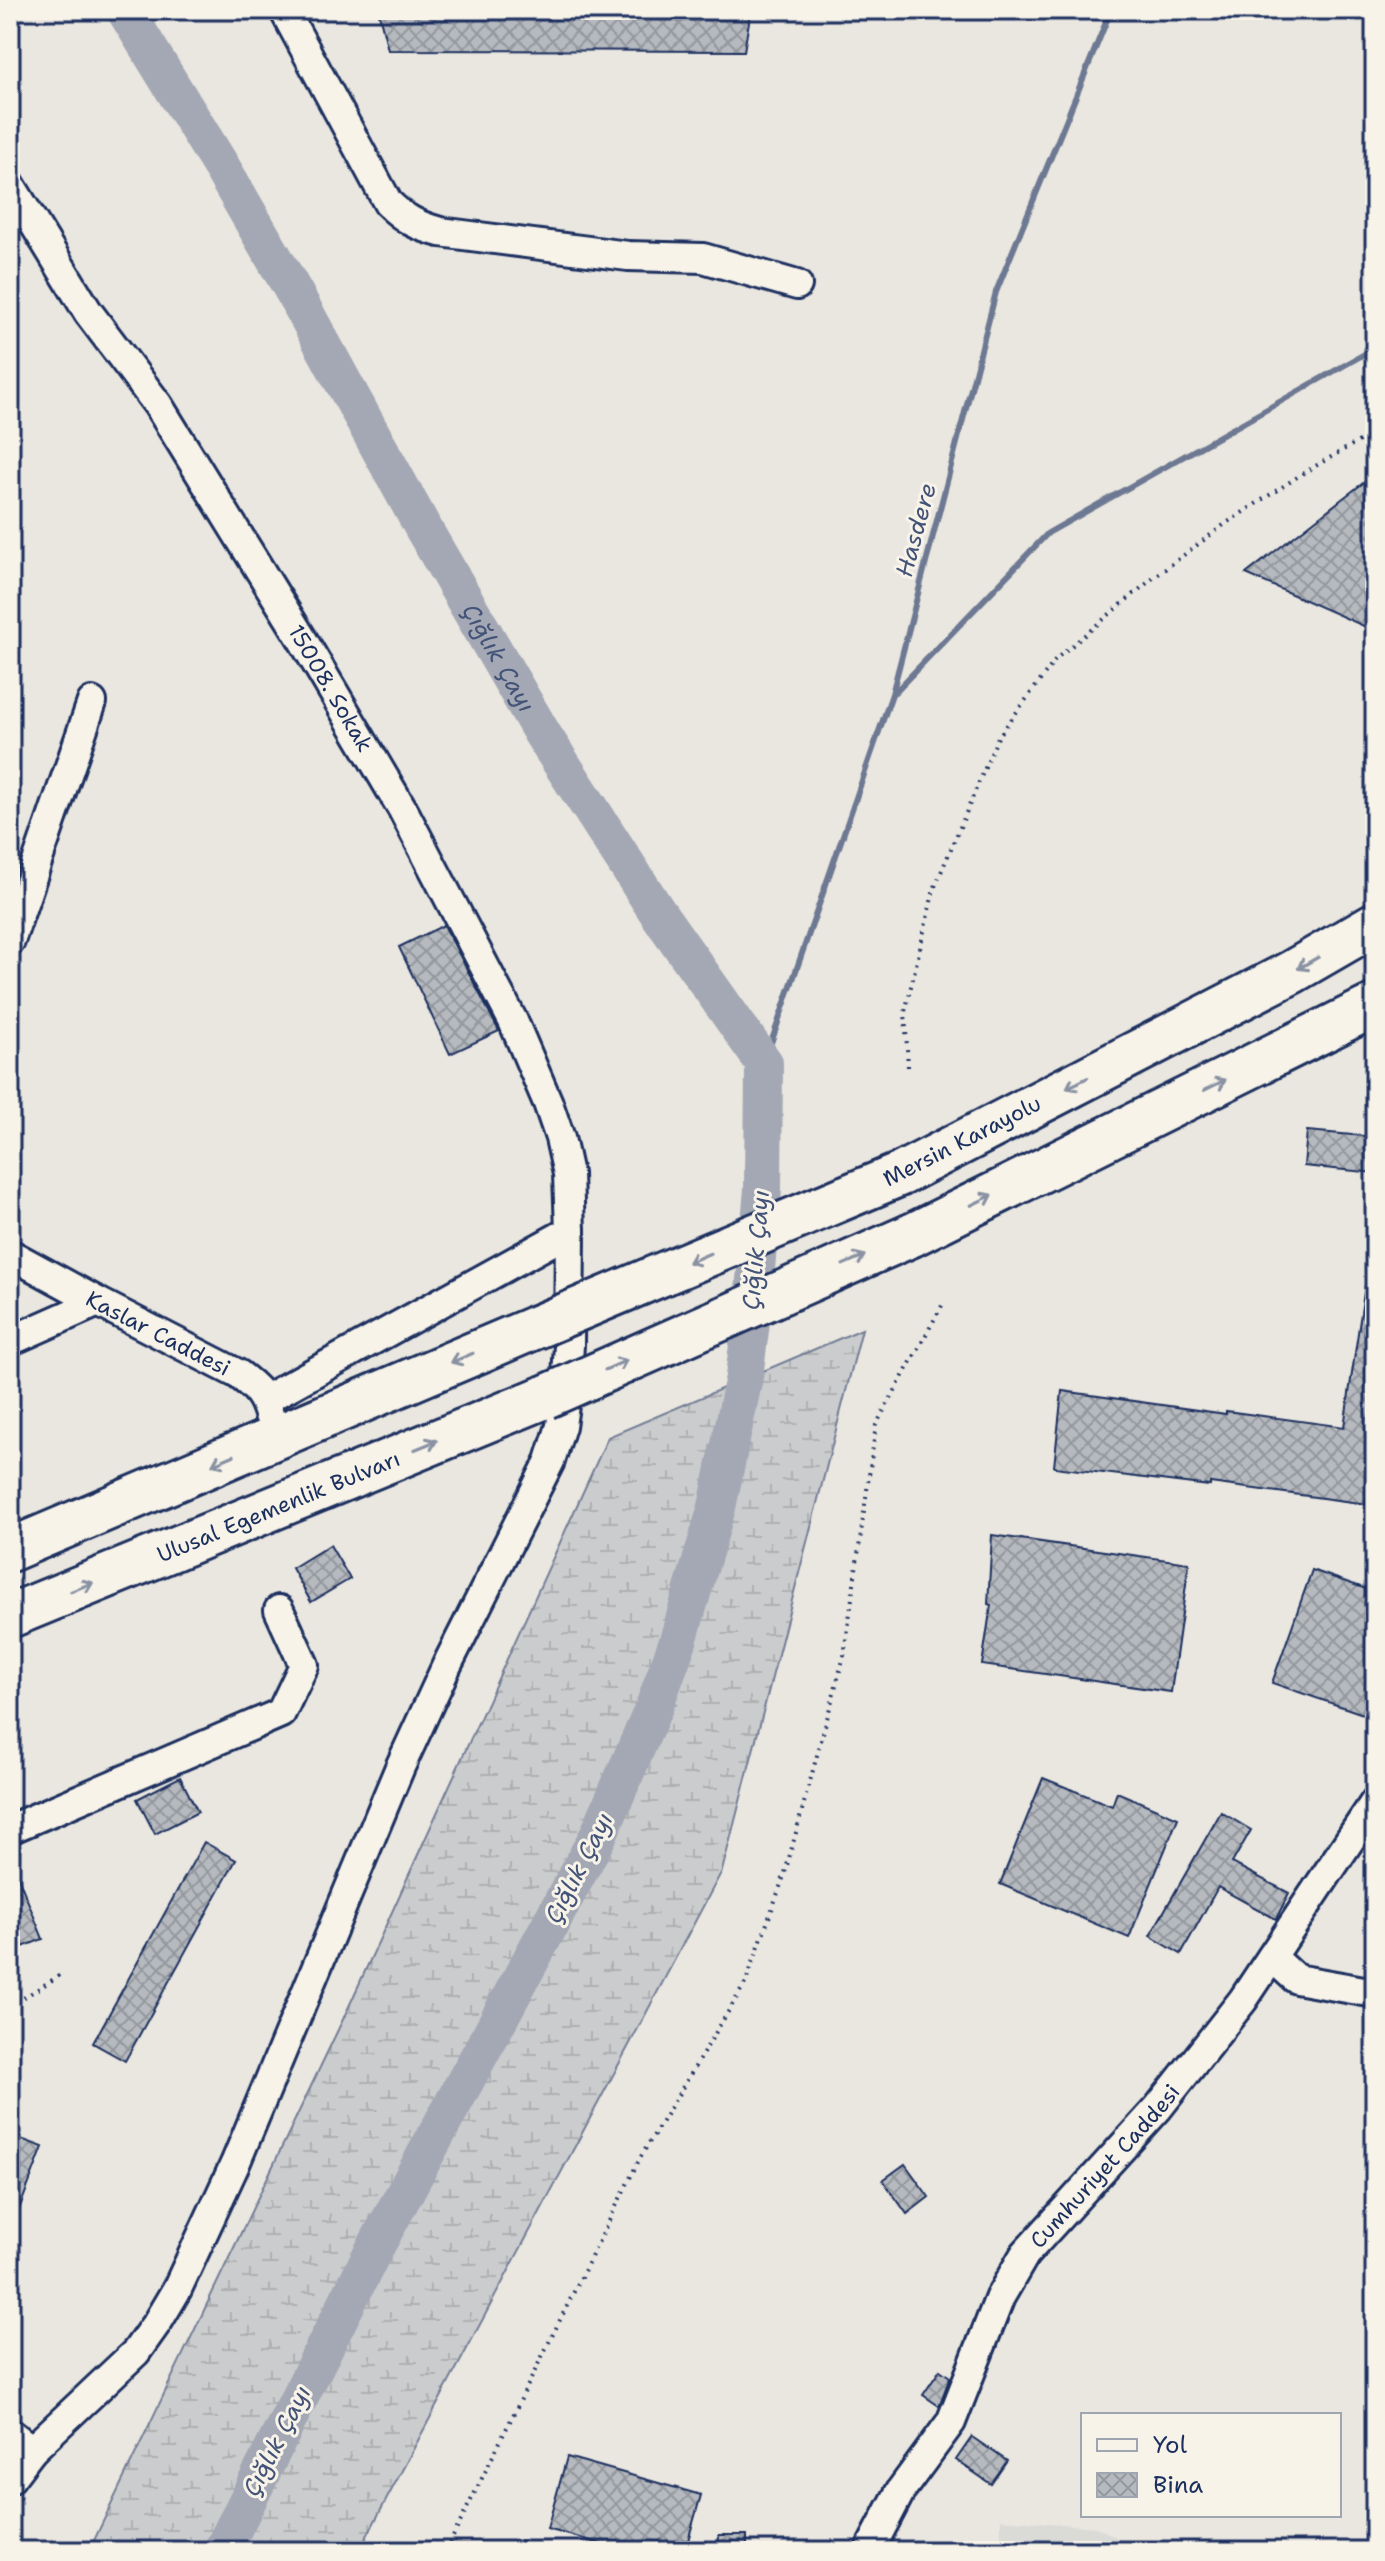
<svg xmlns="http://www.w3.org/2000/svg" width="1385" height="2561" font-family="'Shantell Sans',sans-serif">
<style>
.built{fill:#dadad6}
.wetland{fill:url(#wetland-marsh);stroke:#737e96;stroke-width:2}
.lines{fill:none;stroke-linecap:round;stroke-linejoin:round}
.stream{stroke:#6d7892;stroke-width:6}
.river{stroke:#a3a8b4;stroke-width:38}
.building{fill:url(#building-cross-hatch);stroke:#1b2f5e;stroke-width:2}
.minor-casing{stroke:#1b2f5e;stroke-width:34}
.highway-casing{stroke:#1b2f5e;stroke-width:48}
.path{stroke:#1b2f5e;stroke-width:4;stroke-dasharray:2 6;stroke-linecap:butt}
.minor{stroke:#f7f3e8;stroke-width:28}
.highway{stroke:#f7f3e8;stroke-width:42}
.highway-bridge-casing{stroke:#1b2f5e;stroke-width:48;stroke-linecap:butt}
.highway-bridge{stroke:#f7f3e8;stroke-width:42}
.oneway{stroke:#8991a3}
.labels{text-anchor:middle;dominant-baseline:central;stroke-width:6;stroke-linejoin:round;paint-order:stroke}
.street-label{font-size:22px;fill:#1b2f5e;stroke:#f7f3e8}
.water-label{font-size:24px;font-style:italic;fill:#445378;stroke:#f7f3e8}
</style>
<defs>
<pattern id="wetland-marsh" width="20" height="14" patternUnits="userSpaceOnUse" patternTransform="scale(2)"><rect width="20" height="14" fill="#cbcccd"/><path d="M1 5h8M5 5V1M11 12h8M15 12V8" fill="none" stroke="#aeb0b2"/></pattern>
<pattern id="building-cross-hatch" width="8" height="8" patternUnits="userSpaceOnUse" patternTransform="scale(2)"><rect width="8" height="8" fill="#b6babf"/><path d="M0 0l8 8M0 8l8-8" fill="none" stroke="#93989e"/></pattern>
</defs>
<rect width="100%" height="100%" fill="#eae7e0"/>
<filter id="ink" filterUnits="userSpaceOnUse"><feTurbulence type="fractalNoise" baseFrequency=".0125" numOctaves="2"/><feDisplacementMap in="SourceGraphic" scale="16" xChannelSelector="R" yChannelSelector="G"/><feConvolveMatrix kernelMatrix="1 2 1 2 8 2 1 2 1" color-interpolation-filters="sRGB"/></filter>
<g filter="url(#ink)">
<!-- built -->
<path class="built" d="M1001 2519 1096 2527 1143 2551H1001Z"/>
<!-- wetland -->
<path class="wetland" d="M862 1329 722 1871 359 2551H89L346 2013 608 1437Z"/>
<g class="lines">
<!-- stream -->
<path class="stream" d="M895 692 1048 533 1375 348
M764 1063 892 694 996 292 1111 10"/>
<!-- river -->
<path class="river" id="s1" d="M125 10 222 168 295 294 423 528 543 735 658 913 764 1063 763 1189 752 1314 744 1377 717 1507 678 1641 654 1707 598 1836 370 2257 222 2551"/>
</g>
<!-- building -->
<path class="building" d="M378 10H751L744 51 388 50Z
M1375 474V631L1246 574 1342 499Z
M444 925 499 1031 450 1054 399 947Z
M1307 1131 1375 1137V1173L1304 1166Z
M1365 1286H1375V1505L1210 1483V1486L1054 1467 1062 1391 1226 1414V1411L1344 1427Z
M992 1535 1189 1563 1171 1692 982 1665 991 1605 988 1604Z
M330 1545 350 1579 311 1602 292 1568Z
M1312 1570 1375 1592V1718L1272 1683Z
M180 1777 198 1812 155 1834 137 1799Z
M1043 1778 1112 1806 1117 1792 1178 1818 1129 1938 1000 1884Z
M1221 1812 1251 1830 1232 1863 1289 1893 1276 1919 1218 1887 1181 1954 1150 1936Z
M204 1842 236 1860 125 2061 93 2043Z
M10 1857 43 1939 10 1952Z
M10 2135 43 2147 11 2230H10Z
M905 2164 929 2197 907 2214 883 2180Z
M940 2370 950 2377 939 2406 923 2395Z
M972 2437 1007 2461 991 2484 956 2460Z
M567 2457 701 2495 685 2551H627L547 2529Z
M719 2535H747V2551H718Z"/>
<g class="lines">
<!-- minor casing -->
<g class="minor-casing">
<g id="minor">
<path d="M284 10 388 203C404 219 418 226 440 232L628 256 703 258 797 285"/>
<path id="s2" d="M10 184 88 312 158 405 301 637 403 810 513 1021 548 1103 560 1138 568 1174 570 1231 569 1345 566 1391 561 1426 550 1461 447 1665 400 1767 235 2164 177 2289 158 2321 136 2352 32 2450 10 2479"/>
<path d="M10 941 92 702"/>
<path id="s3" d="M10 1254 98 1302 238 1374C257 1388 264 1395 270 1418"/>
<path d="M10 1341 98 1302"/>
<path d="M266 1399 570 1231"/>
<path d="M10 1829 281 1713 304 1665 279 1610"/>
<path d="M1272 1957 1296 1979 1375 1993"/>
<path d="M10 2433 32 2450"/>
<path id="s4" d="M869 2551 901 2490 951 2422 1000 2297 1025 2254 1158 2108 1243 2000 1375 1802"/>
</g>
</g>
<!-- highway casing -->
<g class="highway-casing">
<g id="highway">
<path d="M901 1174 1292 972 1375 924"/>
<path d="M912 1235 1375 1005"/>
<path d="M10 1550 534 1328"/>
<path id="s5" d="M10 1616 545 1397"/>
</g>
</g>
<!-- path -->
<path class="path" d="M908 1067 905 1012 934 889 998 737 1057 658 1152 579 1225 524 1305 472 1375 432
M10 2006 62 1974
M446 2551 640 2158 746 1982 785 1873 844 1656 876 1425 944 1302"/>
<!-- minor -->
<use href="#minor" class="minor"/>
<!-- highway -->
<use href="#highway" class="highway"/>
<!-- highway-bridge casing -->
<g class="highway-bridge-casing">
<path id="highway-bridge" d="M534 1328 901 1174
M545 1397 912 1235"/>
</g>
<!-- highway-bridge -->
<use href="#highway-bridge" class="highway-bridge"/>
</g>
<!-- one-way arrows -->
<defs><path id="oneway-shaft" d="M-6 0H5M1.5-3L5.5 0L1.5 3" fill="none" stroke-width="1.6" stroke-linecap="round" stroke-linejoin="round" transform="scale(2)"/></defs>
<g class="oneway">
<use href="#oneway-shaft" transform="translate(1308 963) rotate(150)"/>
<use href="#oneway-shaft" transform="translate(1077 1083) rotate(153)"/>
<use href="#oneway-shaft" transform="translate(1215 1085) rotate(-26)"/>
<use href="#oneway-shaft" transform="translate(982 1200) rotate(-26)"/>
<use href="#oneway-shaft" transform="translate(699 1258) rotate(157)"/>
<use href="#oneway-shaft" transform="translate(854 1260) rotate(-24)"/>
<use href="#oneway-shaft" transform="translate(462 1358) rotate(157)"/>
<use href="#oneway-shaft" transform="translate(616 1365) rotate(-24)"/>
<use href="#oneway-shaft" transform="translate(426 1445) rotate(-22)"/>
<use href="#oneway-shaft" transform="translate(223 1460) rotate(157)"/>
<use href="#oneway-shaft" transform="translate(82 1587) rotate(-22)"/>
</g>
</g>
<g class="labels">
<!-- street labels -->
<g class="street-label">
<text stroke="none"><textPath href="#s2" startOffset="598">15008. Sokak</textPath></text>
<text transform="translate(962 1141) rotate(-27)">Mersin Karayolu</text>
<text stroke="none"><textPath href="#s3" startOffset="168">Kaslar Caddesi</textPath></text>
<text stroke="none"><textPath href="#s5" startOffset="290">Ulusal Egemenlik Bulvarı</textPath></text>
<text stroke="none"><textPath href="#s4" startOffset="456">Cumhuriyet Caddesi</textPath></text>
</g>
<!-- water labels -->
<g class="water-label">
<text transform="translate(916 530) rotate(-75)">Hasdere</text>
<text stroke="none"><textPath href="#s1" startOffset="748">Çığlık Çayı</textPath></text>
<text transform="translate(756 1250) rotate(-85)">Çığlık Çayı</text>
<text transform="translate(579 1868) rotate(-63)">Çığlık Çayı</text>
<text transform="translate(277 2441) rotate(-63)">Çığlık Çayı</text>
</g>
</g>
<!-- margin -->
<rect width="1385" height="2561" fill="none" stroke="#f7f3e8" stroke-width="40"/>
<rect x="20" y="20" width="1345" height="2521" fill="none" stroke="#1b2f5e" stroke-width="3" filter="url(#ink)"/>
<!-- legend -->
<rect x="1081" y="2413" width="260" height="104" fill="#f7f3e8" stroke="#9fa5b1" stroke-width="2"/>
<rect x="1097" y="2439" width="40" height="12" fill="#f7f3e8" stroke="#9fa5b1" stroke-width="2"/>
<text x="1153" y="2453" font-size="24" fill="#1b2f5e">Yol</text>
<rect x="1097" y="2473" width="40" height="24" fill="url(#building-cross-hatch)" stroke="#9fa5b1" stroke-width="2"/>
<text x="1153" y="2493" font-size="24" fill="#1b2f5e">Bina</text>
</svg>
